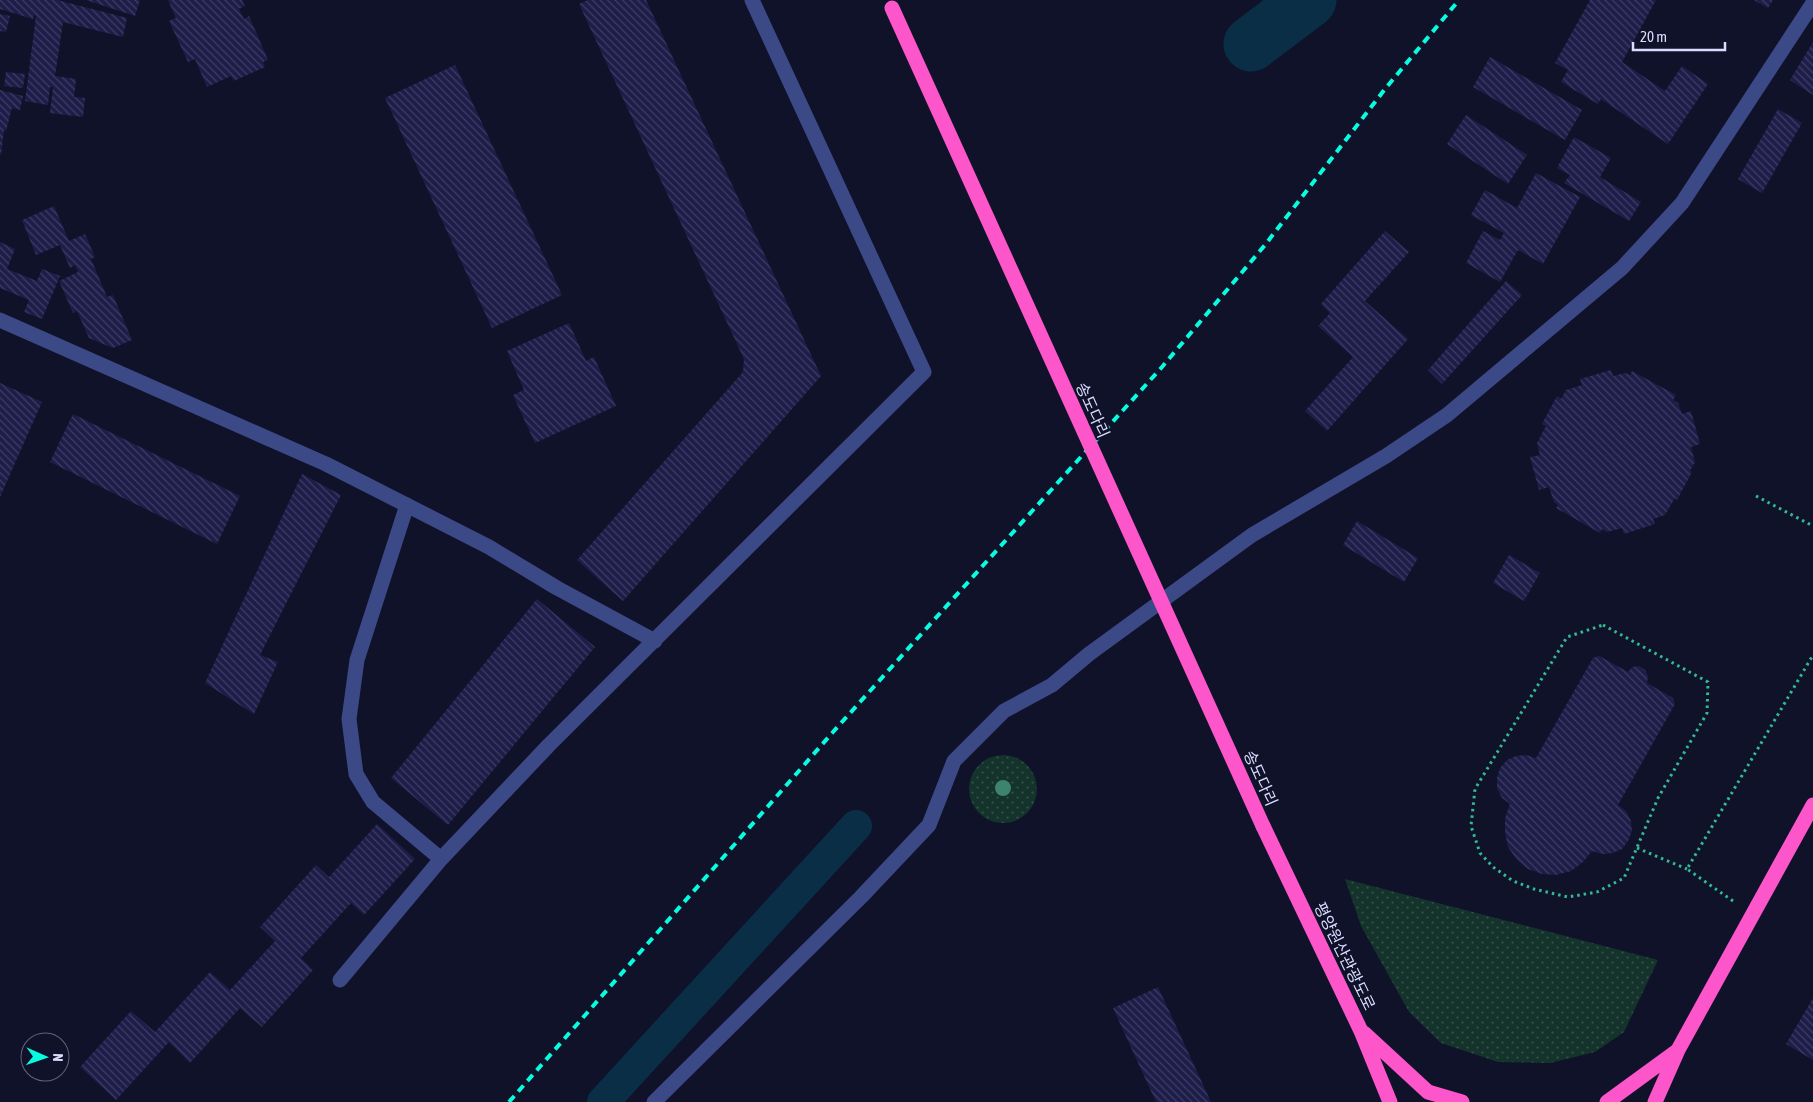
<svg xmlns="http://www.w3.org/2000/svg" width="1813" height="1102" font-family="'Asap Condensed','Noto Sans KR',sans-serif">
<style>
.grass{fill:url(#grass-dots)}
.lines{fill:none;stroke-linecap:round;stroke-linejoin:round}
.canal{stroke:#0b2e47;stroke-width:32}
.river{stroke:#0b2e47;stroke-width:55}
.building{fill:url(#building-back-hatch)}
.path{stroke:#32ba94;stroke-width:3;stroke-dasharray:2.5 4;stroke-linecap:butt}
.minor{stroke:#3c4987;stroke-width:15}
.highway{stroke:#fd55ca;stroke-width:15}
.rail{stroke:#07fce0;stroke-width:4;stroke-dasharray:8 6;stroke-linecap:butt}
.highway-bridge{stroke:#fd55ca;stroke-width:15}
.tree{fill:#3e836e}
.labels{text-anchor:middle;dominant-baseline:central;stroke-width:4;stroke-linejoin:round;paint-order:stroke}
.street-label{font-size:16px;fill:#d9dcff;stroke:#101229}
</style>
<defs>
<pattern id="grass-dots" width="8" height="8" patternUnits="userSpaceOnUse" patternTransform="scale(1.25)"><rect width="8" height="8" fill="#14332b"/><path d="M2 2h.1M6 6h.1" fill="none" stroke="#36504b" stroke-width="1.8" stroke-linecap="round"/></pattern>
<pattern id="building-back-hatch" width="6" height="6" patternUnits="userSpaceOnUse" patternTransform="scale(1.25)"><rect width="6" height="6" fill="#1d1d49"/><path d="M-1 5l2 2M0 0l6 6M5-1l2 2" fill="none" stroke="#3d3d64"/></pattern>
</defs>
<rect width="100%" height="100%" fill="#101229"/>
<!-- grass -->
<path class="grass" d="M969 789a34 34 0 1 1 68 0a34 34 0 1 1-68 0Z
M1345 879 1658 960 1624 1032 1595 1052 1550 1063 1498 1062 1441 1043 1409 1012 1361 926Z"/>
<g class="lines">
<!-- canal -->
<path class="canal" d="M603 1102 856 826"/>
<!-- river -->
<path class="river" d="M1251 44 1309 0"/>
</g>
<!-- building -->
<path class="building" d="M0 0H57L127 18 123 37 63 22 55 76 76 79 74 97 85 98 83 117 50 113 53 87H50L48 105 25 101 36 16 34 15 33 19 0 9Z
M86 0H140L135 16Z
M168 0H242L245 6 239 9 244 19 249 16 268 60 263 62 265 67 234 81 231 76 207 87 195 59 188 62 169 21 176 18Z
M588 0H646L821 376 623 601 577 560 743 372 744 359 579 4Z
M1590 0H1656L1622 62 1665 91 1682 66 1708 84 1668 144 1601 99 1598 104 1561 82 1568 70 1555 63Z
M1754 0H1773L1768 8Z
M0 14 10 16 6 32 0 31Z
M1813 42V95L1790 80Z
M1490 57 1582 110 1565 140 1473 87Z
M455 65 562 295 492 328 385 98Z
M6 72 25 74 23 88 4 86Z
M0 90 23 96 20 110 12 108 6 131 4 130 1 155H0Z
M1778 109 1802 123 1762 193 1738 179Z
M1466 115 1527 155 1508 184 1447 144Z
M1574 137 1611 158 1600 177 1641 202 1629 221 1564 183 1570 175 1557 168Z
M1536 173 1580 197 1543 264 1518 250 1500 282 1466 263 1483 231 1500 240 1504 233 1471 215 1485 190 1517 208Z
M54 206 69 241 85 234 95 257 91 259 107 297 113 295 132 340 113 348 89 338 77 311 73 313 59 281 78 272 75 265 70 268 60 245 36 255 22 220Z
M1385 231 1409 252 1365 301 1408 339 1327 431 1305 411 1353 357 1318 326 1330 313 1321 304Z
M0 242 15 249 7 269 37 281 42 269 60 276 42 319 24 312 29 300 0 288Z
M1506 281 1522 295 1442 384 1428 370Z
M569 323 586 361 594 357 616 406 535 443 513 395 524 390 507 351Z
M1611 370 1613 376 1625 373 1630 375 1632 371 1676 395 1673 400 1678 403 1682 414 1691 411 1700 444 1691 447 1695 462 1690 471 1692 472 1677 500 1675 498 1665 515 1653 519 1655 524 1624 534 1622 528 1607 532 1602 529 1600 533 1556 508 1558 505 1554 502 1549 487 1539 490 1530 457 1540 455 1537 443 1546 426 1542 424 1557 396 1561 399 1566 390 1582 385 1580 379Z
M0 383 42 402 0 497Z
M73 414 240 496 217 544 50 462Z
M302 474 341 495 260 655 278 662 254 714 205 683Z
M1357 521 1418 558 1404 582 1343 545Z
M1509 555 1540 573 1524 601 1493 583Z
M537 599 595 647 448 825 391 778Z
M1599 656 1628 672 1632 667 1639 666 1645 670 1648 676 1647 683 1673 698 1675 704 1618 805 1626 811 1631 821 1632 831 1628 841 1622 849 1613 853 1602 854 1592 851 1583 862 1571 871 1556 875 1542 874 1528 869 1517 860 1508 847 1505 833V818L1510 804 1502 798 1497 788V778L1500 768 1507 760 1516 756 1526 755 1536 758 1593 658Z
M377 824 415 859 364 915 351 903 301 958 313 970 262 1027 240 1008 190 1063 169 1042 116 1100 80 1067 131 1011 155 1032 210 972 230 990 275 941 260 927 316 865 329 877Z
M1158 987 1211 1102H1156L1113 1008Z
M1813 998V1060L1786 1044Z"/>
<g class="lines">
<!-- path -->
<path class="path" d="M1756 496 1813 526
M1603 625 1708 682 1707 713 1658 798 1624 878 1597 892 1568 897 1534 889 1513 881 1493 867 1480 853 1471 826 1475 789 1567 637Z
M1637 848 1687 869
M1733 901 1687 869 1813 655"/>
<!-- minor -->
<path class="minor" d="M0 320 326 464 489 547 557 588 655 641
M407 505 357 660 349 719 356 774 373 802 441 859
M340 980 441 859 549 745 924 372 752 0
M654 1102 861 897 929 825 954 761 1004 711 1052 685 1089 654 1252 535 1386 456 1447 415 1622 268 1682 203 1813 3"/>
<!-- highway -->
<path class="highway" d="M1263 826 1361 1031 1390 1102
M1364 1033 1428 1092 1462 1102
M1607 1102 1677 1051
M1655 1102 1678 1050 1813 805"/>
<!-- rail -->
<path class="rail" d="M509 1102 833 732 1162 367 1265 245 1385 89 1459 0"/>
<!-- highway-bridge -->
<path class="highway-bridge" d="M892 8 1263 826"/>
</g>
<!-- trees -->
<circle class="tree" cx="1003" cy="788" r="8"/>
<g class="labels">
<!-- street labels -->
<g class="street-label">
<text transform="translate(1093 410) rotate(66)">송도다리</text>
<text transform="translate(1261 778) rotate(66)">송도다리</text>
<text transform="translate(1345 956) rotate(64)">평양원산관광도로</text>
</g>
</g>
<!-- north arrow -->
<g transform="translate(45 1057) rotate(92)"><circle r="24" fill="#101229" stroke="#60637f"/>
<path d="M0-4L9 19L0 12L-9 19Z" fill="#07fce0"/>
<text y="-8" font-size="14" font-weight="bold" text-anchor="middle" fill="#d9dcff">N</text>
</g>
<!-- scale -->
<path d="M1633 42v8h92v-8" fill="none" stroke="#d9dcff" stroke-width="2.5"/>
<text x="1640" y="42" font-size="15" fill="#d9dcff" stroke="#101229" stroke-width="4" paint-order="stroke">20 m</text>
</svg>
